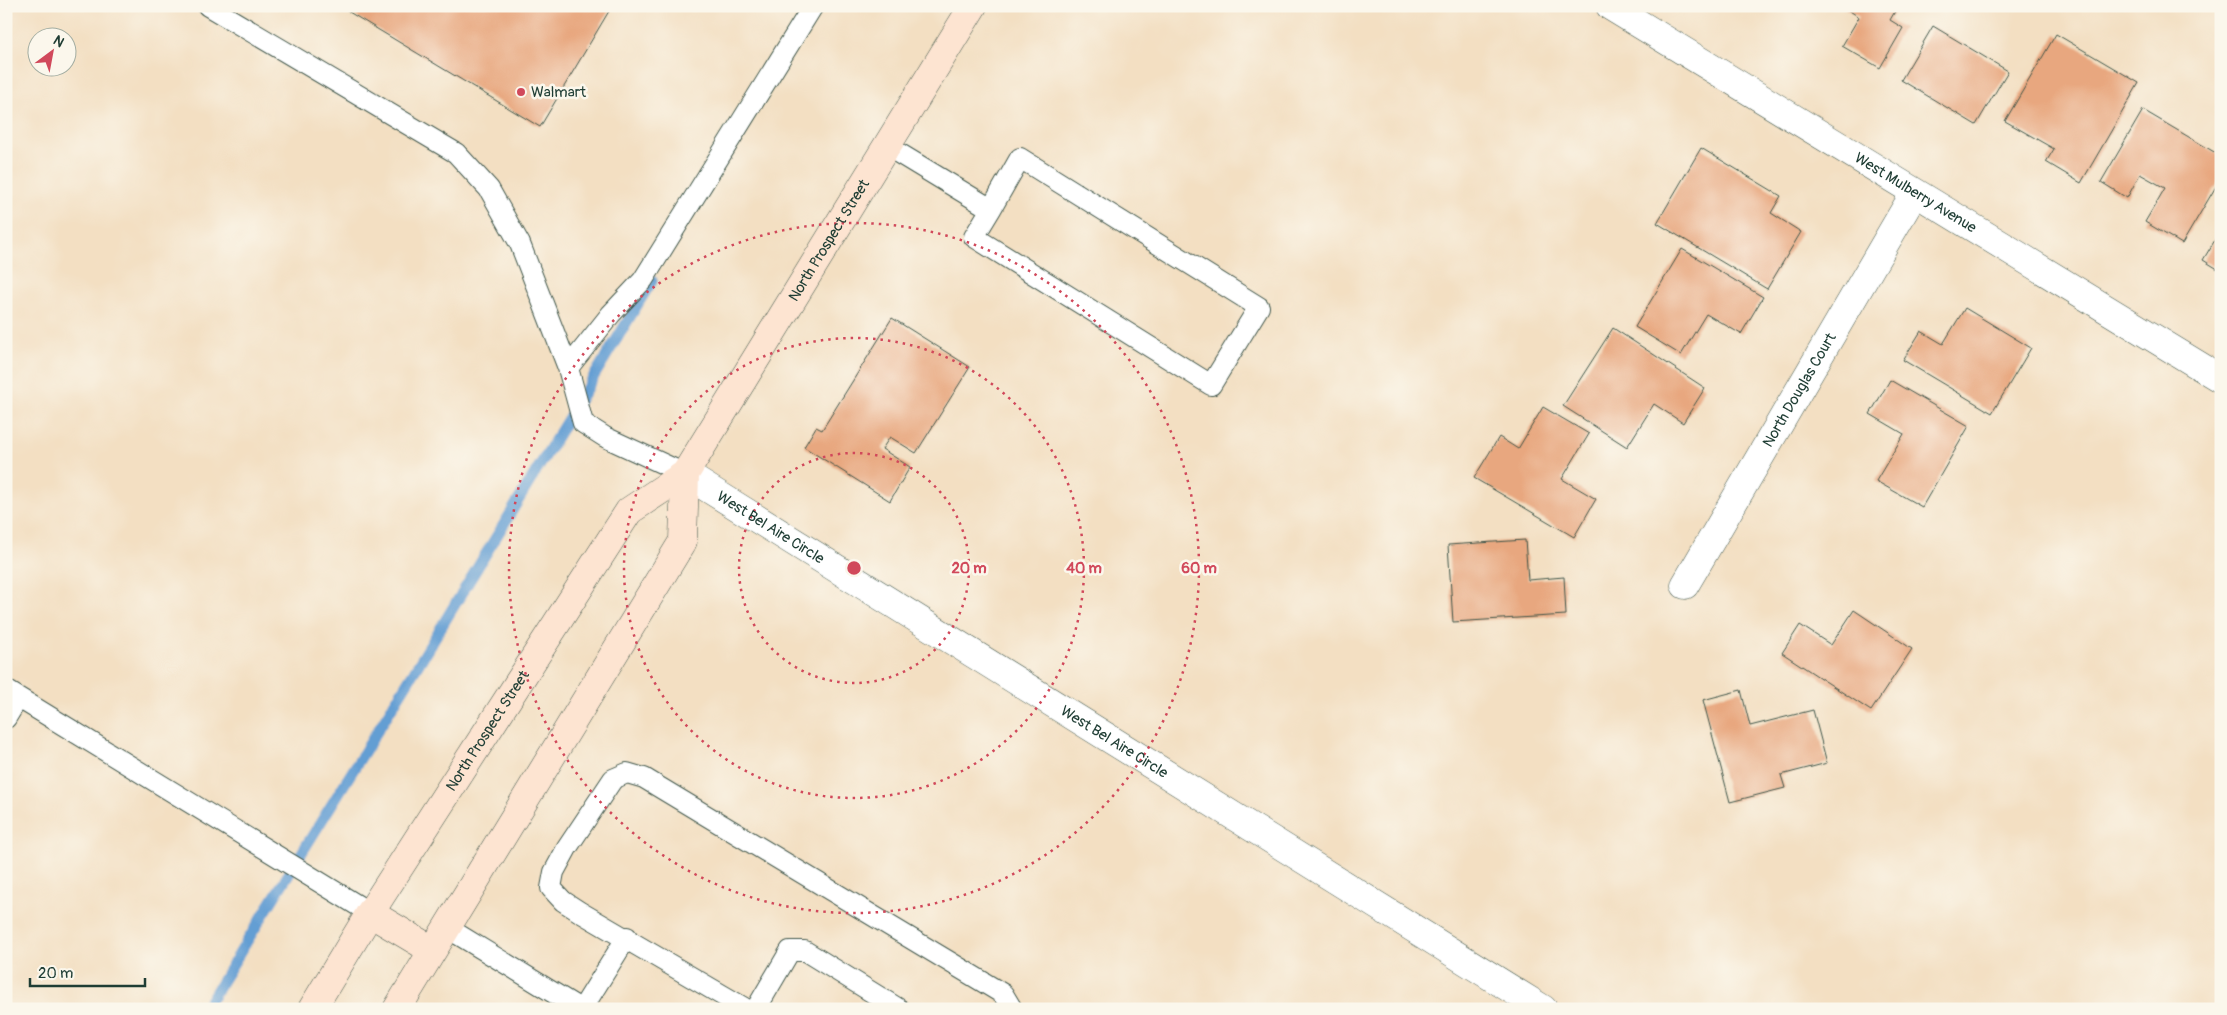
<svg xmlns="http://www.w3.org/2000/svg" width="2227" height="1015" font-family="Pangolin,sans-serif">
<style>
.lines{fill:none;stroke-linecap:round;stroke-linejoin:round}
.stream{stroke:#639ed3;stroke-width:11}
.building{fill:#e8a77f}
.lane-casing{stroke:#3f5549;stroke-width:22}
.street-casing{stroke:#3f5549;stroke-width:29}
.secondary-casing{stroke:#3f5549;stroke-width:29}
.lane{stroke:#fff;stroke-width:20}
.street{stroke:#fff;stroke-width:28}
.secondary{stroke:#fde4d1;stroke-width:28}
.ring{fill:none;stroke:#d1495b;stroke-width:2.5;stroke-dasharray:2.5 5}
.poi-dot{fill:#d1495b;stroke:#fbf7ec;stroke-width:2}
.labels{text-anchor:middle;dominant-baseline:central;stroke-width:5;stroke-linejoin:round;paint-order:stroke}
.poi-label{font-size:15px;fill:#1f3d34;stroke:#fbf7ec;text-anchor:start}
.street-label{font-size:15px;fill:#1f3d34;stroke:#fbf7ec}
.centre{fill:#d1495b;stroke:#fbf7ec;stroke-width:2.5}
.ring-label{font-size:15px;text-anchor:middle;font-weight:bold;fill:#d1495b;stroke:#fbf7ec;stroke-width:5;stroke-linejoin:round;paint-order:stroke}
</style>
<rect width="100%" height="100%" fill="#fbf7ec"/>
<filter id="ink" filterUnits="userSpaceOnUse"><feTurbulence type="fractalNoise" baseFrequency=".02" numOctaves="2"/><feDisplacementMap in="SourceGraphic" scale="10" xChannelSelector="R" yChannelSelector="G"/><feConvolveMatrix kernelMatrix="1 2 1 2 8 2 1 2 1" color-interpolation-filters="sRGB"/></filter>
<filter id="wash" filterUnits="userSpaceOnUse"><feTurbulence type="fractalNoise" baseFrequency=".0096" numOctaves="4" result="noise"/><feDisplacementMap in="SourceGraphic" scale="20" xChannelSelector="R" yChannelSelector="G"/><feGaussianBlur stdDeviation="1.12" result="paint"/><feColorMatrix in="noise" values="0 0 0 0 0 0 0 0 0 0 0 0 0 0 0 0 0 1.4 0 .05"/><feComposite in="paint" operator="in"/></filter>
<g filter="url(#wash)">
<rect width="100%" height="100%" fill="#f3dfc2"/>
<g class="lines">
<!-- stream -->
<path class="stream" d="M205 1009 412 675 652 281"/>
</g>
<g id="blocks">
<!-- building -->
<path class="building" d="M339 6H612L540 127Z
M1842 6H1898L1890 20 1903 28 1880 68 1842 46 1859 17Z
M1933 26 2008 71 1976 125 1901 80Z
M2056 34 2139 83 2081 183 2046 162 2054 149 2005 121Z
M2143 110 2221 156V178L2182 244 2145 222 2165 188 2140 174 2127 198 2101 182Z
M1701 148 1781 196 1771 213 1801 232 1767 289 1657 223Z
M2221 230V271L2203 260Z
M1682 249 1763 297 1741 334 1706 314 1681 355 1635 327Z
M1965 308 2031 348 1992 413 1903 360 1921 331 1943 344Z
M892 318 970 367 916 453 890 437 882 449 910 467 890 501 804 447 816 427 822 430Z
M1613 328 1705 388 1683 423 1654 404 1627 447 1563 406Z
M1890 380 1969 426 1922 507 1876 481 1904 434 1870 414Z
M1543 407 1589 434 1562 479 1596 499 1574 537 1474 478 1499 437 1518 449Z
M1525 540 1528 580 1564 577 1566 615 1453 622 1448 545Z
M1854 610 1912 649 1871 711 1782 653 1800 625 1831 645Z
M1741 690 1750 726 1813 710 1827 763 1781 775 1785 788 1730 802 1703 700Z"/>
</g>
</g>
<g filter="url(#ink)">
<use href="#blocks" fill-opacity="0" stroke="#3f5549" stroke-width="1"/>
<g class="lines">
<!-- lane casing -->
<g class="lane-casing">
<path id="lane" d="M208 6 456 153 489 189 520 244 568 368 583 423 605 437 685 474
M887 146 991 209 1020 158 1259 307 1211 385 974 237 991 209
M568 368 611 314 643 280 813 6
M6 690 370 913
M6 718 18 698
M446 927 580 1009
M582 1009 627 937
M746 1009 580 912 563 901 551 888 554 872 567 848 613 779 627 773 644 778 1003 994 1012 1009
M756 1009 790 951H805L899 1009"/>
</g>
<!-- street casing -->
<g class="street-casing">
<g id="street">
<path id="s1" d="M1610 6 2221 379"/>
<path id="s2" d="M685 474 1543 1009"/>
<path id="s3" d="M1685 585 1914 194"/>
</g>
</g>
<!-- secondary casing -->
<g class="secondary-casing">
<g id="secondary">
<path d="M370 913 432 950"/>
<path id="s4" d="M312 1009 370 913 629 511 685 474 973 6"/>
<path d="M397 1009 683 541 685 474"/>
</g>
</g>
<!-- lane -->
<use href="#lane" class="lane"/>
<!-- street -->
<use href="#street" class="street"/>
<!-- secondary -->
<use href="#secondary" class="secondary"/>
</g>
</g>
<!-- distance rings -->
<g class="ring">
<circle cx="854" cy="568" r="115"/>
<circle cx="854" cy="568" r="230"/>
<circle cx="854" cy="568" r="345"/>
</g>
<!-- markers -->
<circle class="poi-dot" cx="521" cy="92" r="5"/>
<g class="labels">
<!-- poi labels -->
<g class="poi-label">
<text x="531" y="92">Walmart</text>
</g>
<!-- street labels -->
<g class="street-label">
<text stroke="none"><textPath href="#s1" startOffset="358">West Mulberry Avenue</textPath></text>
<text stroke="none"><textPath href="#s4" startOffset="932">North Prospect Street</textPath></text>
<text stroke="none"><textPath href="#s3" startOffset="226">North Douglas Court</textPath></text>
<text stroke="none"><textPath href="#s2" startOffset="101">West Bel Aire Circle</textPath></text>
<text stroke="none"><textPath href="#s4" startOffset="329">North Prospect Street</textPath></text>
<text stroke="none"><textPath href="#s2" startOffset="506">West Bel Aire Circle</textPath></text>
</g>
</g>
<circle cx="854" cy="568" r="8" class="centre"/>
<g class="ring-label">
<text x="969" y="573">20 m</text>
<text x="1084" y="573">40 m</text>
<text x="1199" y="573">60 m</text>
</g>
<!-- margin -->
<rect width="2227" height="1015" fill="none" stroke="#fbf7ec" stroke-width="25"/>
<!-- north arrow -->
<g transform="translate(52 52) rotate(32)"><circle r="24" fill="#fbf7ec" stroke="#a3ada2"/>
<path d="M0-4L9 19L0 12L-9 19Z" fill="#d1495b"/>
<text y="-8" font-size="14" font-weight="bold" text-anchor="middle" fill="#1f3d34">N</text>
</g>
<!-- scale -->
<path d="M30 978v8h115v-8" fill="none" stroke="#1f3d34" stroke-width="2.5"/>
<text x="38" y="978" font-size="15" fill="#1f3d34" stroke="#fbf7ec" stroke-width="4" paint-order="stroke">20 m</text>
</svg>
